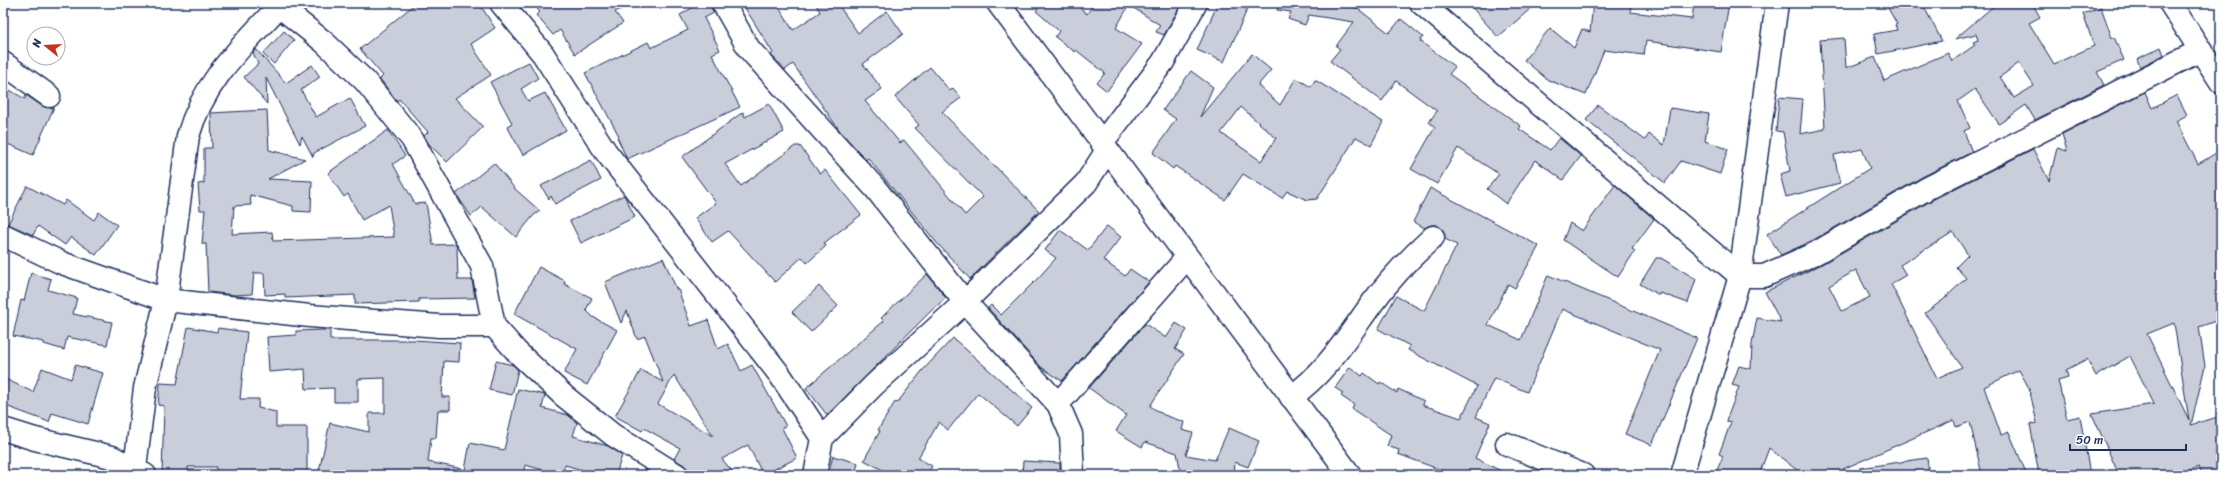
<svg xmlns="http://www.w3.org/2000/svg" width="2224" height="478" font-family="Sriracha,sans-serif">
<style>
.building{fill:#caceda;stroke:#1b2f5e;fill-rule:evenodd}
.lines{fill:none;stroke-linecap:round;stroke-linejoin:round}
.minor-casing{stroke:#1b2f5e;stroke-width:25}
.major-casing{stroke:#1b2f5e;stroke-width:25}
.minor{stroke:#fff;stroke-width:22}
.major{stroke:#fff;stroke-width:22}
</style>
<rect width="100%" height="100%" fill="#fff"/>
<filter id="ink" filterUnits="userSpaceOnUse"><feTurbulence type="fractalNoise" baseFrequency=".025" numOctaves="2"/><feDisplacementMap in="SourceGraphic" scale="8" xChannelSelector="R" yChannelSelector="G"/><feConvolveMatrix kernelMatrix="1 2 1 2 8 2 1 2 1" color-interpolation-filters="sRGB"/></filter>
<g filter="url(#ink)">
<!-- building -->
<path class="building" d="M416 3H479L495 28 471 44 491 75 455 98 483 127 447 162 429 144 424 136 428 132 399 99 397 101 380 79 383 76 360 49Z
M532 3H633L615 12 623 23 575 54 560 30 553 35 536 15 540 12Z
M689 3H708L714 13 704 18 720 50 712 54 740 107 627 159 617 137 619 136 585 73 648 42 651 48 688 30 680 15 692 8Z
M742 3H776L793 30 820 12 815 3H837L858 33 887 11 903 34 863 64 882 89 865 101 900 143 904 140 965 215 983 197 915 128 919 125 895 97 930 67 950 91 953 88 961 98 942 112 1039 211 970 279 937 243 868 158 866 160 840 131 793 64 785 70 771 55 773 53Z
M1043 3H1074L1087 14 1094 3H1182L1164 35 1156 32 1160 25 1129 5 1116 28 1142 44 1107 91 1097 83 1105 73 1076 50 1075 52 1055 37 1059 31 1036 11Z
M1218 3H1250L1224 62 1197 50Z
M1269 3H1322L1357 8 1389 33 1401 19 1423 37 1420 41 1455 67 1449 74 1521 126 1519 129 1550 150 1559 138 1581 156 1563 180 1535 160 1506 204 1487 189 1499 174 1458 148 1437 184 1411 169 1435 127 1429 122 1437 111 1396 81 1382 101 1330 61 1340 49 1336 46 1354 22 1309 15 1305 25 1288 19 1291 12 1277 10 1278 7Z
M1468 3H1537L1498 37Z
M1593 3H1632L1630 12 1692 19 1694 3H1729L1721 52 1646 41 1644 55 1604 50 1586 95 1548 80 1524 60 1550 28 1574 48 1582 29 1590 32Z
M1885 3H1922L1942 41 1878 54 1874 34 1897 30 1895 25 1897 24Z
M1997 3H2032L2040 17 2029 23 2054 64 2094 46 2083 14 2101 7 2112 38 2114 37 2124 60 2097 72 2104 85 2035 120 2026 105 1999 124 1975 89 1958 101 1970 128 1964 131 1972 152 1922 177 1810 242 1781 255 1767 234 1870 168 1862 149 1834 155 1840 183 1786 197 1780 174 1790 171 1783 132 1776 131 1779 97 1803 99 1800 134 1825 129 1820 40 1844 38 1846 68 1875 57 1884 81 1948 53 1952 61 1975 45 1973 42 1978 40 1976 34 1955 39ZM2019 63 2034 86 2014 98 2000 77Z
M284 31 294 40 274 64 263 54Z
M2161 47 2164 55 2140 67 2137 59Z
M256 49 286 83 312 65 320 77 301 90 316 117 350 98 365 126 314 153 313 157 302 136 300 144 266 78 267 104 244 77 258 64 253 53Z
M1252 54 1271 70 1258 85 1280 105 1296 78 1311 87 1315 80 1383 122 1371 145 1356 137 1317 199 1307 200 1287 191 1282 198 1243 174 1225 200 1175 166 1173 169 1153 153 1176 119 1163 110 1191 71 1213 87 1200 117ZM1241 107 1276 138 1261 161 1221 133Z
M529 62 538 78 521 89 528 101 545 93 566 130 523 155 507 126 512 123 490 82Z
M3 86 25 99 26 95 42 106 54 107 33 155 3 142Z
M2145 92 2152 108 2177 95 2187 115 2176 121 2198 164 2221 150V319L2199 327 2205 366 2191 425 2221 416V475H2202L2199 467 2171 475H2119L2092 414 2154 404 2130 356 2096 376 2087 359 2066 370 2068 377 2058 380 2067 419 2080 416 2090 475H2039L2030 424 2037 423 2029 388 2019 370 1984 387 2001 435 2009 432 2027 475H1982L1970 422 1956 427 1954 420 1843 469 1845 475H1803L1769 448 1759 475H1715L1723 456 1719 454 1731 422 1726 421 1739 387 1732 385 1739 366 1751 369 1752 344 1757 318 1781 322 1765 292 1822 264 1934 199 2033 149 2049 181 2057 148 2067 151 2062 134ZM1953 232 1968 255 1956 267 1966 278 1943 300 1925 313 1962 367 1937 378 1891 284 1906 275 1900 265ZM1856 270 1870 297 1842 311 1829 286ZM2174 323 2189 420 2147 334Z
M769 104 784 132 725 164 741 186 795 146H800L820 174 825 170 861 215 824 243 826 246 807 263 802 257 775 282 728 231 712 242 695 218 716 203 682 157 743 112 745 117Z
M1598 105 1645 140 1649 134 1664 145 1670 108 1709 114 1705 141 1728 149 1720 174 1681 161 1665 183 1586 120Z
M267 110 269 150 305 159 268 179 312 181 311 212 293 211V206L250 195 251 205 234 206 232 234 272 232 273 241 394 237 389 205 362 220 348 194 344 197 328 173 388 130 405 156 393 164 415 204 426 203 433 245 456 244 457 247 458 280H472L475 298 419 299V302L355 304V295L285 298V294L265 295 264 273H254L252 294 235 295 208 292 206 244H202L205 210H200L198 184 204 183V148H212L211 113Z
M591 160 601 180 555 204 551 196 549 199 541 186Z
M494 163 515 189 540 211 534 215 516 237 482 207 471 216 456 194Z
M1615 185 1654 219 1632 249 1635 251 1618 277 1563 240 1570 223 1582 231Z
M27 186 63 205 66 200 94 220 99 212 117 225 96 255 71 237 65 245 38 226 33 235 8 224Z
M1430 188 1539 246 1515 288 1508 284 1488 325 1521 340 1548 275 1697 338 1652 445 1625 434 1660 350 1562 309 1527 392 1494 378 1476 417 1490 423 1475 458 1509 475H1445L1446 472 1398 454 1399 450 1387 446 1391 435 1352 409 1354 405 1341 396 1343 393 1335 388 1350 367 1362 376 1364 373 1379 384 1380 382 1397 393 1398 389 1424 401 1423 405 1461 418 1477 386 1408 350 1410 346 1378 329 1396 296 1424 311 1457 245 1445 239 1442 229 1437 225H1431L1425 228 1413 222Z
M624 195 635 217 581 243 570 221Z
M1107 226 1121 237 1103 260 1125 276 1130 269 1149 282 1062 381 1041 367 988 308 991 305 1001 315 1039 277 1056 258 1045 250 1060 230 1088 250Z
M663 258 677 290 678 289 691 326 708 320 718 349 728 344 741 371 752 365 786 426 782 428 797 458 763 475 748 445 722 459 735 475H691L684 465 674 459 680 448 644 428 642 431 615 416 641 370 663 382 645 336 637 339 627 311 621 323 605 282ZM674 375 713 436 658 404Z
M1656 258H1661L1696 279 1688 303 1660 293 1659 295 1640 284Z
M539 267 565 281 564 284 592 298 586 310 593 317 617 330 587 385 564 373 577 349 514 314Z
M31 273 51 279 48 290 77 298 73 314 112 322 107 345 67 337 64 350 44 344V342L13 336 21 300 24 301Z
M927 274 946 298 932 310 827 415 806 388 884 321 881 318Z
M819 286 838 306 811 332 792 312Z
M1176 323 1187 330 1175 349 1184 354 1150 406 1164 415 1184 422 1182 430 1193 433 1186 455 1215 460 1229 428 1259 441 1248 467 1235 462 1234 475H1189L1182 471 1181 473 1177 453 1145 442 1142 447 1116 431 1126 415 1089 388 1145 324 1166 338Z
M188 327 217 332 218 328 247 332 240 399H259L258 408 276 412V427H307V475H216V467H188V475H162L164 406 158 405 160 383 177 384Z
M323 330H330V340H415L460 343 459 362 444 361 442 397H450V410H438L436 438H431L428 462 463 469 462 475H318L330 423 369 432V413H385V378L358 379V402H334V388L306 389 305 369 269 372 267 337 296 335V331Z
M953 338 1032 408 1017 426 978 393 948 430 939 422 918 458 932 466 927 475H892L864 460 880 431 878 430 895 402 897 403 922 371Z
M496 361 513 365 518 370 512 395 489 390Z
M75 365 103 373 88 424 52 413 49 422 3 405V378L33 392 42 368 71 379Z
M518 389 545 395 542 408 568 415 577 423 573 436 608 446 622 455 616 475H600L565 465 562 475 525 465 523 475H464L470 443 504 450Z
M833 456 858 463 855 475H828Z
M1927 458 1929 475H1861L1860 468Z
M1023 461 1060 463V475H1022Z"/>
<g class="lines">
<!-- minor casing -->
<g class="minor-casing">
<path id="minor" d="M501 3 543 54 606 152 780 375 822 438
M723 3 749 49 875 188 965 302 1058 404 1071 434 1073 475
M1421 3 1740 276H1764L1816 253 1928 188 2201 50
M279 6 324 42 365 81 412 139 482 266 494 326 517 352 564 396 613 435 677 475
M3 63 49 96
M1102 143 1163 62 1196 3
M3 235 62 263 166 300 310 316 439 326H494
M1291 397C1326 373 1348 336 1373 302 1391 278 1411 257 1433 237
M1058 404 1183 262
M3 429 35 439 112 457 145 475
M1507 444 1583 475
M134 475 145 388 166 300 188 136C204 80 243 45 282 3
M815 475 822 438 874 385 965 302 1086 183 1104 155"/>
</g>
<!-- major casing -->
<g class="major-casing">
<path id="major" d="M998 3 1350 475
M2170 3 2221 82
M1682 475 1740 276 1777 3"/>
</g>
<!-- minor -->
<use href="#minor" class="minor"/>
<!-- major -->
<use href="#major" class="major"/>
</g>
</g>
<!-- margin -->
<rect width="2224" height="478" fill="none" stroke="#fff" stroke-width="16"/>
<rect x="8" y="8" width="2208" height="462" fill="none" stroke="#1b2f5e" stroke-width="1.5" filter="url(#ink)"/>
<!-- north arrow -->
<g transform="translate(46 46) rotate(288)"><circle r="19" fill="#ffffff" stroke="#a4acbf"/>
<path d="M0-3L7 15L0 10L-7 15Z" fill="#c8321e"/>
<text y="-6" font-size="11" font-weight="bold" text-anchor="middle" fill="#1b2f5e">N</text>
</g>
<!-- scale -->
<path d="M2070 444v6h116v-6" fill="none" stroke="#1b2f5e" stroke-width="2"/>
<text x="2076" y="444" font-size="12" fill="#1b2f5e" stroke="#ffffff" stroke-width="3" paint-order="stroke">50 m</text>
</svg>
